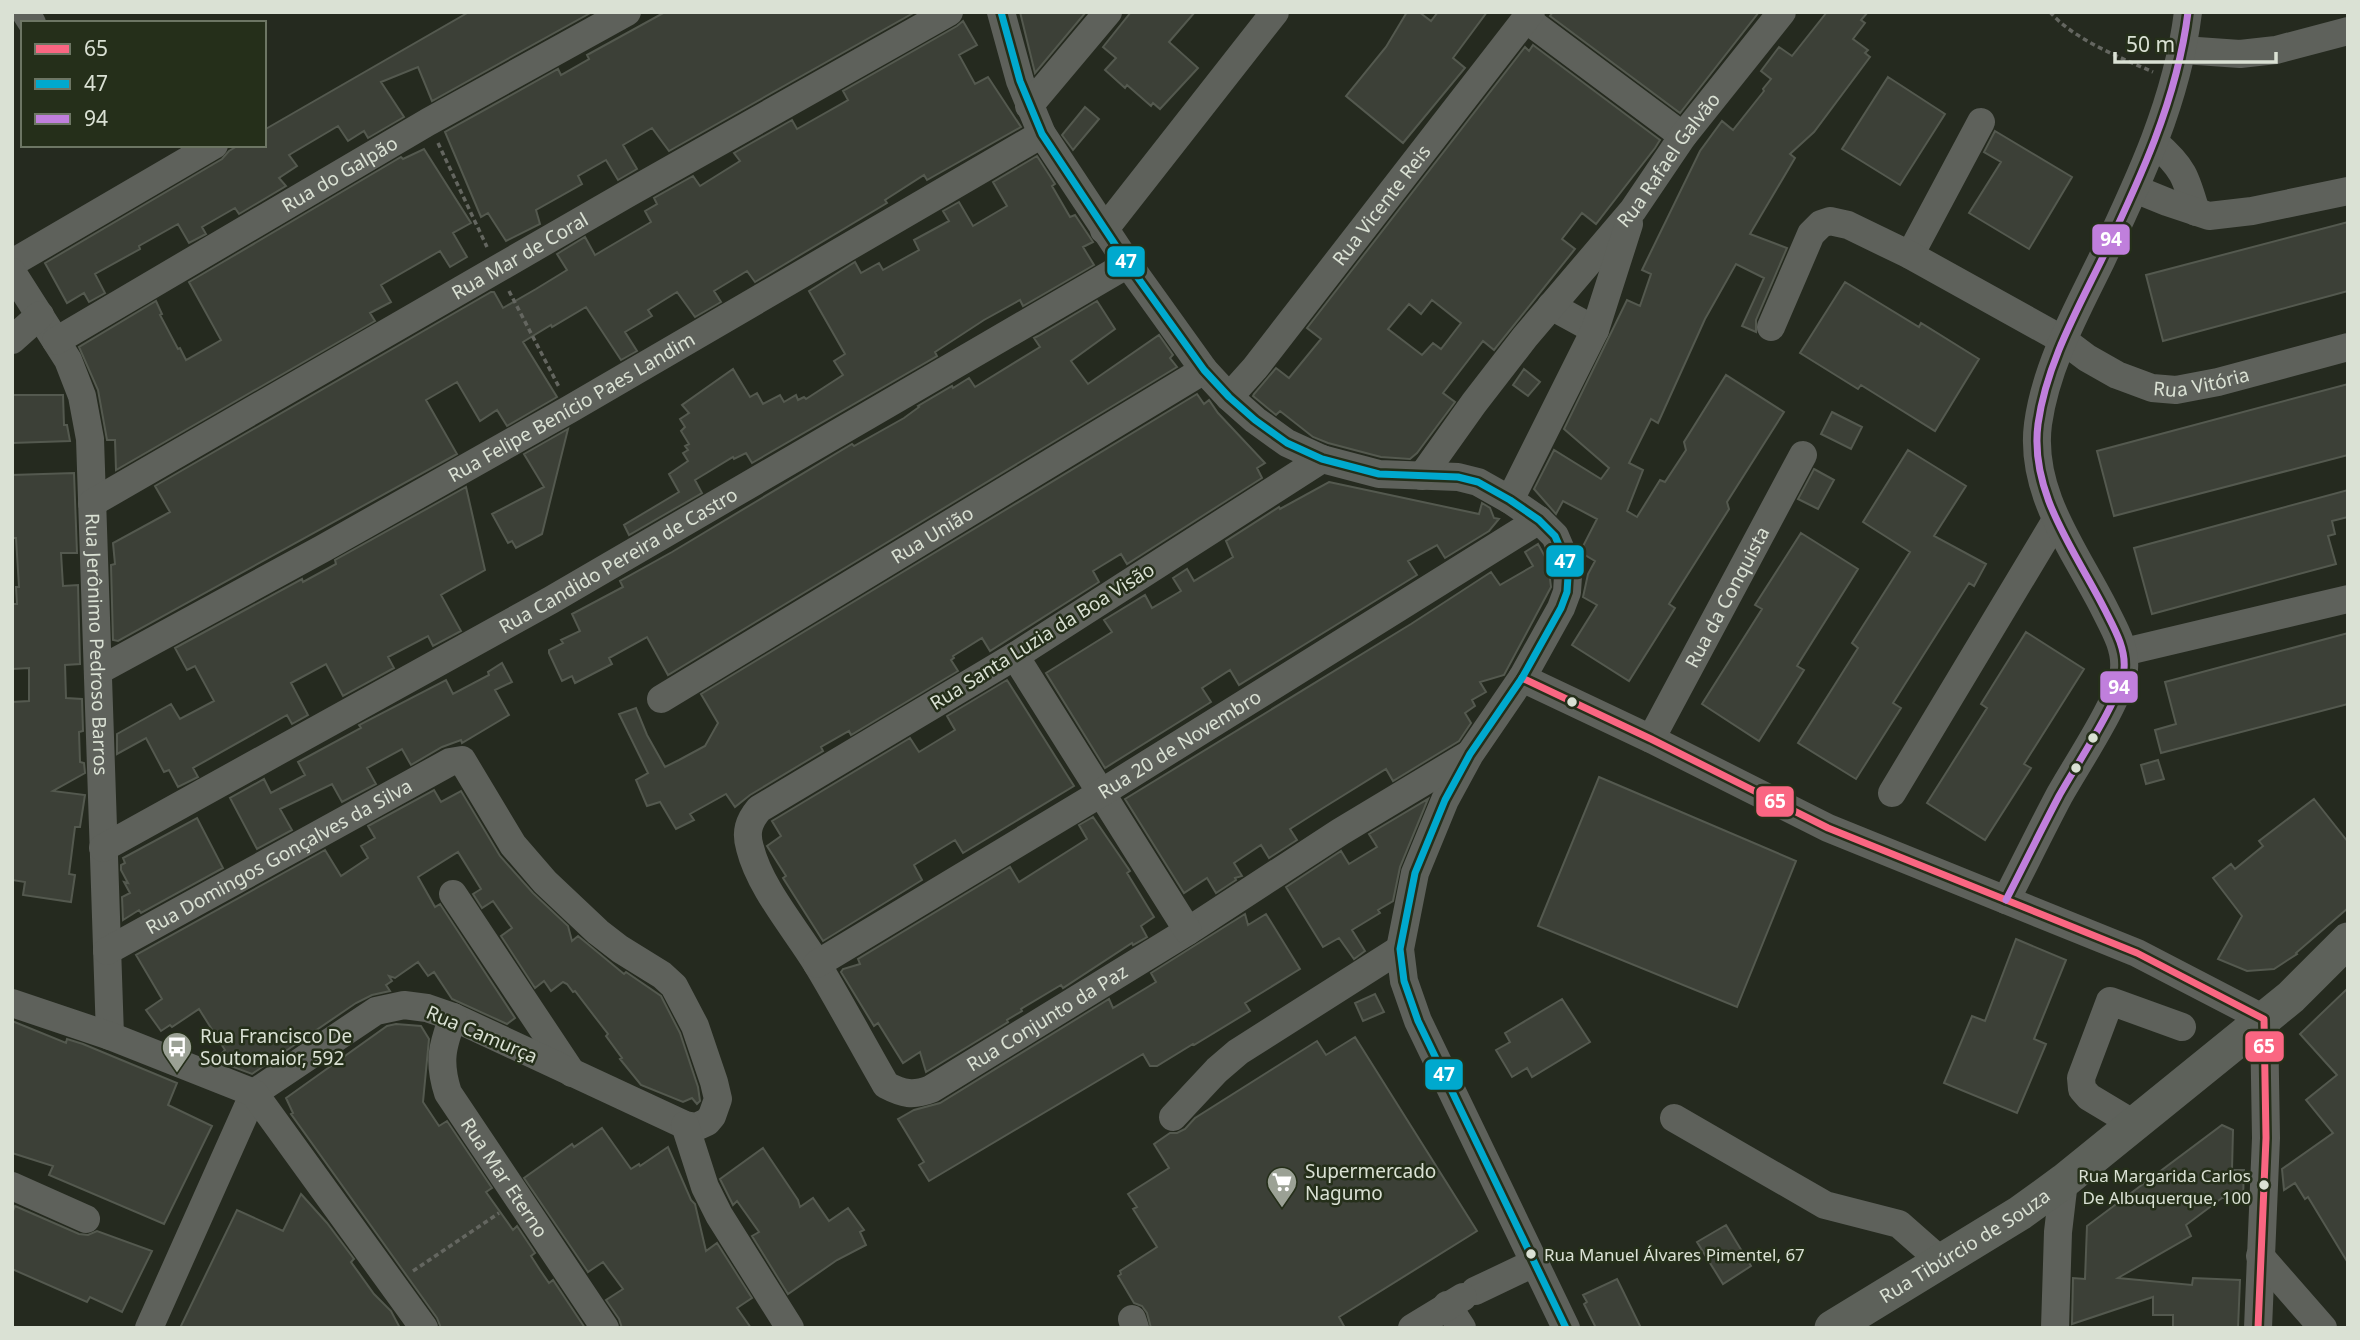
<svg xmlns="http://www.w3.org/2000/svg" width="2360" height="1340" font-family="'Noto Sans',sans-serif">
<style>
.building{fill:#3c4037;stroke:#54594f;stroke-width:2;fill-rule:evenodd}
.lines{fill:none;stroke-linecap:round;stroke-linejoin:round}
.path{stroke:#646660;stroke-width:3.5;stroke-dasharray:5 3.5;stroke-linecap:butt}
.minor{stroke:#5e615b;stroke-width:28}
.major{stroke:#5d615a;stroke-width:35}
.bus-1-casing{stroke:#252f1a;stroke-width:12}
.bus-2-casing{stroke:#252f1a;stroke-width:12}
.bus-3-casing{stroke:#252f1a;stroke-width:12}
.bus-1{stroke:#fa6682;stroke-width:7}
.bus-2{stroke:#00a9ce;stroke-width:7}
.bus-3{stroke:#c07fdc;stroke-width:7}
.bus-dot{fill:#dae1d4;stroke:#252f1a;stroke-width:2.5}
.labels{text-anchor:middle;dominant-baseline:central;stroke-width:5;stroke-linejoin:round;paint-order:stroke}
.bus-label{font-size:17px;fill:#dae1d4;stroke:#252f1a;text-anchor:end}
.street-label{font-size:19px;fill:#dae1d4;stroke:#252f1a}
.poi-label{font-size:19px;fill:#dae1d4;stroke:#252f1a;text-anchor:start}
.line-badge{stroke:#252f1a;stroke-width:2.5}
.badge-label{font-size:19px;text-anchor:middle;font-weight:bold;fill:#fff}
</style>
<rect width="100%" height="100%" fill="#252a1f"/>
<!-- building -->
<path class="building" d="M469 12H592L432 101 418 67 381 82 404 117 368 138 364 131 348 141 338 126 289 155 297 166 279 178 286 186 239 214 235 208 202 227 206 234 189 243 178 224 139 246 140 249 95 274 105 293 89 302 84 293 67 303 45 263 222 159 229 151 239 145H264V130Z
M665 12H915L669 151 652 128 623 145 637 169 618 180 606 160 578 176 582 184 536 210 540 224 506 241 488 213 481 217 445 132 558 69 561 75 589 59 587 55Z
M1020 12H1086L1035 73Z
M1131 12H1195L1169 42 1198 68 1160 109 1153 103 1151 106 1127 85 1125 88 1105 70 1116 58 1103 47Z
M1407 12H1419L1431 21 1438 12H1487L1453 58 1465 68 1403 143 1346 96 1386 47Z
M1553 12H1759L1680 113 1550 16Z
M1827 12H1868L1861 20 1865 23 1853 39 1868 50 1865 53 1870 57 1814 132 1790 154 1795 158 1750 234 1787 248 1756 320V332L1742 326 1764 278 1736 264 1705 319 1658 423 1651 419 1629 463 1643 470 1627 511 1637 517 1660 480 1665 482 1686 450 1684 442 1726 375 1784 412 1727 502 1729 509 1669 604 1675 608 1629 681 1572 645 1597 605 1583 597 1588 574 1595 561 1580 552 1597 519 1563 501 1556 514 1534 489 1554 450 1601 479 1609 468 1564 429 1627 300 1640 306 1651 274 1642 270 1700 151 1722 121 1733 130 1764 91 1763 89 1771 79 1761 71 1779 47 1792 56Z
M963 21 977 45 959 55 975 84 988 77 1021 127 927 180 924 175 885 200 887 203 755 282 747 271 714 291 721 302 695 317 677 292 648 310 652 316 625 332 637 351 621 360 586 307 552 327 551 325 523 342 557 397 507 426 497 410 480 421 457 382 426 400 457 454 118 641 113 640 111 565 115 564 113 543 170 512 155 486 491 292H494L503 308 536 289 567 270 557 254 585 237 595 255 651 222 645 211 657 204 654 198 693 176 700 186 740 161 734 153 792 120 797 129 848 100 843 91 957 26Z
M1533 45 1660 140 1655 148 1596 224 1582 213 1562 239 1575 249 1494 350 1483 341 1443 393 1455 402 1417 453 1410 459 1381 457 1328 443 1313 437 1280 411 1276 415 1253 396 1254 394 1276 368 1289 378 1321 339 1307 328 1525 47 1529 51ZM1432 300 1461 323 1441 349 1433 343 1422 355 1388 329 1409 304 1421 314Z
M1888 77 1945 114 1900 185 1842 149Z
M1085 107 1099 119 1073 150 1062 135Z
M1995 131 2072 177 2029 249 1969 213 2001 162 1984 152Z
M424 149 471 223 453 233 467 257 450 267 440 251 381 285 391 302 370 313 375 321 116 470 115 440H107L98 390 79 347 156 301 162 314 160 315 178 349 180 348 186 360 221 340 189 282 401 157 403 159Z
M1037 156 1055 184 1052 186 1070 217 1075 215 1093 242 1083 247 1094 265 1023 306 1020 300 984 320 935 352 937 356 752 463 746 453 734 459 733 457 695 480 702 493 629 535 624 525 679 492 669 474 688 461 683 453 688 450 685 446 689 444 681 431 685 427 680 419 689 413 682 405 733 369 750 397 757 393 763 404 780 395 784 402 796 395 798 400 804 397 806 399 843 375 834 361 845 354 809 291 855 262 861 273 879 263 883 270 919 250 914 240 949 221 943 211 959 202 973 226 1007 206 993 182Z
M2348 222V291L2163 341 2146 275Z
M1845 282 1919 327 1921 323 1979 359 1935 431 1861 385 1858 389 1800 353Z
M1097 301 1115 329 1071 361 1088 384 1159 335 1173 355 1170 358 1177 367 668 675 647 637 609 658 612 664 575 683 572 676 562 681 549 653V650L563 643 561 640 580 631 572 614 623 587 620 581 672 552 852 444 854 446 904 418 919 407 918 406 952 386 953 388 969 378 975 387 1040 347 1034 338 1038 336Z
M1524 369 1540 382 1528 396 1513 385Z
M2348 384V455L2114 516 2097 451Z
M1197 394 1204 404 1209 400 1218 413 1265 463 1257 468 1262 478 1127 564 1121 554 1093 571 1099 582 990 651 982 638 953 656 954 658 951 660 958 671 851 735 849 731 821 747 823 751 750 795 735 807 726 794 690 814 694 820 676 829 660 802 647 806 636 780 648 773 619 714 636 708 647 735 665 767 679 760 705 746 718 723 701 694Z
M12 395H63L64 425H67L70 441 12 443Z
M1832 412 1862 427 1851 449 1821 434Z
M568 429 542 534 516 548 512 541 508 543 492 514 544 487 524 454Z
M1908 450 1966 486 1934 536 1986 564 1974 586 1969 583 1893 703 1901 708 1856 779 1798 743 1858 648 1852 643 1910 552 1863 522Z
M1814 469 1834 480 1818 509 1798 499Z
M74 473 77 553H61L63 586 78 585 80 664 65 665 66 698 82 699 83 731 79 732 80 762 84 763 85 773 53 791 85 795 80 827H75L69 874 75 875 71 902 23 895 25 882 12 880V702L29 701V668L12 669V604H17L16 587H19L16 538H12V475Z
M1329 482 1479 514 1482 503 1490 508 1494 518 1499 519 1489 531 1445 558 1437 545 1408 561 1417 575 1239 685 1230 670 1202 688 1211 702 1105 768 1046 673 1112 632 1104 620 1145 595 1152 608 1181 591 1173 578 1187 569 1194 581 1233 557 1226 541 1279 507 1280 509Z
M466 487 485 570 441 595 461 631 433 646 428 636 388 657 394 668 343 696 326 664 291 683 308 715 292 724 287 715 193 768 198 777 178 787 169 770 164 772 146 738 117 754V734L171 704 180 719 214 701 195 666 187 670 175 648 302 579 303 582 336 564 335 560Z
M2348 490V517L2332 521 2335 534 2328 536 2336 564 2152 614 2134 548Z
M1801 533 1858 569 1797 666 1804 670 1759 741 1702 704 1762 609 1755 605Z
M1538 544 1548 562 1551 587 1504 675 1480 682 1486 692 1472 700 1475 706 1465 713 1471 723 1459 741 1393 781 1386 769 1323 808 1290 829 1297 840 1269 858 1261 845 1234 863 1242 876 1235 878 1236 880 1216 893 1207 878 1184 893 1125 799 1411 624 1491 572 1500 585 1533 566 1525 552Z
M2026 632 2084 669 2024 764 2031 768 1985 840 1927 803 1987 708 1981 704Z
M2348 633V704L2161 753 2155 730 2176 724 2165 682Z
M502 663 512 682 495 690 509 715 462 743 461 740 442 747 411 765 402 749 367 768 376 784 342 802 332 784 280 809 292 830 257 849 230 798 264 779 271 793 305 775 298 762 361 728 359 725 446 680 453 694 489 675 488 672Z
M1007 680 1074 786 963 853 955 840 914 865 922 880 823 941 783 878 786 876 767 846 781 836 772 821 910 738 919 752 955 730 947 716Z
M2158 760 2164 779 2146 784 2141 765Z
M1599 777 1796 861 1737 1007 1538 926Z
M434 790 441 802 461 791 500 856 533 893 568 926 572 941 578 936 624 974 626 972 661 996 680 1033 698 1087 700 1101 697 1104 692 1098 683 1102 641 1085 620 1059 622 1058 606 1036 608 1034 575 991 573 992 567 984 563 982 551 991 544 981 535 988 501 936 512 928 493 901 482 908 473 894 481 889 458 852 418 877 435 907 440 904 515 1018 507 1024 452 999 434 972 428 976 418 962 395 978 389 976 392 981 386 985 390 991 372 995 356 1003 252 1074 215 1060 225 1050 199 1009 172 1027 170 1025 161 1031 146 1010 162 999 136 955 325 850 341 876 368 858 361 846 375 838 368 826Z
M1428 799 1400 867 1393 901 1378 910 1380 913 1352 930 1365 951 1354 959 1339 938 1323 947 1286 887 1341 851 1349 864 1377 847 1369 834Z
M2314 799 2348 842V908L2296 953 2297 954 2274 969 2247 971 2218 959 2242 916 2213 878 2231 864 2235 869 2263 846 2259 841Z
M1093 817 1130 871 1127 873 1154 917 1141 926 1147 937 1133 945 1132 943 1063 988 1061 985 1021 1009 1022 1011 1007 1020 1008 1022 926 1072 920 1052 903 1063 878 1023 874 1026 841 972 843 969 860 964 858 959 1010 867 1019 882 1087 839 1079 825Z
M197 818 223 868 141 913 139 910 123 920 122 897 130 893 124 882 128 883 121 870V865L125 863 123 858Z
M1245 914 1248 925 1266 914 1300 969 1245 1003 1250 1011 1194 1045 1193 1044 1157 1066H1150L1143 1054 929 1181 919 1165 924 1162 898 1119 914 1110 940 1103 1109 999 1113 1008 1156 982 1151 973Z
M2016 939 2066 960 2034 1039 2046 1044 2017 1113 1944 1083 1972 1016 1985 1021Z
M2348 988V1263L2308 1197 2305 1199 2295 1183 2284 1190 2282 1169 2333 1133 2306 1100 2337 1075 2300 1034Z
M1375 994 1384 1012 1363 1021 1355 1003Z
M1562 999 1590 1042 1532 1077 1527 1068 1512 1077 1496 1050 1510 1042 1505 1033Z
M12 1021 66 1043 67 1039 83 1044 177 1083 168 1105 212 1126 164 1224 49 1175 53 1166 12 1153Z
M396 1024 421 1026 429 1039 423 1102 439 1126 447 1121 492 1188 486 1192 513 1230 517 1226 535 1253 531 1256 540 1270 549 1283 553 1280 585 1328H441L437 1318 291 1114 293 1113 286 1098 387 1026Z
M1355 1037 1477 1231 1339 1317 1345 1328H1151L1147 1313 1142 1306 1134 1303 1118 1276 1121 1274 1120 1271 1157 1247 1133 1209 1137 1207 1128 1194 1169 1168 1154 1144 1170 1133H1177L1185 1129 1195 1118 1317 1041 1326 1055Z
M2222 1125 2233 1130 2232 1170H2244L2243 1198H2222L2186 1225 2191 1236 2118 1278 2192 1285 2193 1278 2240 1280 2238 1328H2173V1315H2153V1297L2072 1324 2073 1278 2085 1279 2087 1226Z
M602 1128 631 1169 639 1164 640 1166 668 1147 691 1200 695 1204 706 1251 717 1243 752 1298 737 1308 751 1328H622L619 1319 606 1300 623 1289 603 1262 588 1272 524 1178 572 1144 574 1147Z
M763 1148 798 1200 800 1207 813 1198 829 1221 848 1208 864 1230 860 1232 866 1245 837 1260 788 1294 752 1236 759 1232 737 1201 733 1205 720 1179Z
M301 1194 327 1223 354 1259 351 1262 374 1294 391 1311 400 1328H180L237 1210 283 1231Z
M15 1206 79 1234 88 1235 97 1231 152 1251 122 1312 90 1297 87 1302 12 1269V1213Z
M1726 1225 1751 1266 1723 1284 1697 1242Z
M1617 1279 1621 1287 1641 1328H1596L1584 1304 1587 1302 1583 1295Z"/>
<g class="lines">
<!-- path -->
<path class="path" d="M2050 12C2073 39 2121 58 2153 72
M438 143 487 247
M509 291 559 387
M413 1271 499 1213"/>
<!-- minor -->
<g class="minor">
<path d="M25 12 32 23"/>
<path d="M1001 12 1020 81 1042 134 1128 264 1204 370 1229 397 1255 420 1287 443 1322 459 1379 474 1458 477 1478 482 1510 500 1539 520 1555 536 1564 557 1568 576 1567 592 1561 608 1522 678 1470 754 1445 800 1415 873 1400 949 1404 981 1418 1021 1566 1328"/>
<path d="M1526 19 1683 136"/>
<path d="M2183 50 2240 54 2276 50 2348 31"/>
<path d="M1029 106 1108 12"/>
<path d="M2155 143C2183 167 2186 177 2196 212"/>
<path d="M2135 189 2167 202 2209 216 2252 211 2348 191"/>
<path d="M1104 230 1275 12"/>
<path d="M1910 255 1981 122"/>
<path d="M12 263 214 145"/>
<path id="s1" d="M12 272 68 360 82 396 90 439 110 1036"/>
<path d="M1551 306 1595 330"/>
<path id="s2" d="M1771 327 1811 234 1821 224 1830 221 1848 225 1910 255 2063 340 2087 358 2117 375 2152 388 2176 390 2218 382 2348 347"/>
<path d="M12 340 40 315"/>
<path id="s3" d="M56 341 428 122 627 12"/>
<path id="s4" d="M1229 397 1255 368 1531 12"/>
<path id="s5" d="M1322 459 1015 656 759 809C749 821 745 832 750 848 760 888 795 928 817 964 841 1004 863 1045 886 1085 903 1094 913 1096 931 1089L1188 931 1340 832 1468 755"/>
<path id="s6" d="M1422 476 1474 403 1525 337 1633 210 1683 136 1782 12"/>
<path d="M1510 500 1595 330 1629 224"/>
<path id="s7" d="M92 503 627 194 949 12"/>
<path d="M2124 652 2348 599"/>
<path d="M1015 656 1188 931"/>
<path id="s8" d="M98 671 322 549 570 409 1042 134"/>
<path d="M1522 678 1651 739 1828 828 2137 953 2264 1019 2266 1138 2258 1328"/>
<path id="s9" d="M661 699 1204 370"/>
<path id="s10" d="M1651 739 1803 455"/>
<path d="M1892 793 2056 520"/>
<path id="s11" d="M103 848 551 600 1128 264"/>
<path d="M453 894 572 1073"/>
<path d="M2006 900C2024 865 2041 830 2059 796 2075 767 2122 697 2124 669 2126 648 2114 628 2105 610 2076 552 2029 493 2038 424 2046 366 2076 312 2101 261 2139 181 2177 101 2188 12"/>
<path id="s12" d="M107 951 450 762 462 760 513 845 545 882 598 932 620 949 662 975 674 986 695 1026 714 1082 718 1099 712 1116 707 1122 696 1127 685 1125 453 1017 427 1008 404 1005 376 1011 254 1093 149 1328"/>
<path id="s13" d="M817 964 1101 793 1539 520"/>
<path d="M12 1003 110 1036 254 1093 424 1328"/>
<path id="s14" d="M453 1017C442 1047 438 1062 448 1093L605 1328"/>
<path d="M1173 1117 1217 1070 1238 1052 1400 949"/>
<path d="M1674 1118 1825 1205 1899 1224 1941 1261"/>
<path d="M2134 1124 2089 1097 2082 1089 2081 1078 2110 1001 2182 1027"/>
<path d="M685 1125 705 1187 719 1215 790 1328"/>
<path d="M12 1186 86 1219"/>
<path d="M2260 1256 2323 1328"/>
<path d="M1475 1291 1534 1263"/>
<path d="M1447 1305 1462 1328"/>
<path d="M1132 1319 1135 1328"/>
<path d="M1412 1328 1463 1297"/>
<path d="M2055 1328 2058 1232 2064 1181"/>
</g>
<!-- major -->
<path class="major" id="s15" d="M1832 1328 2020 1213 2064 1181 2291 997 2348 940"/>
<!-- bus-1 casing -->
<g class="bus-1-casing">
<path id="bus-1" d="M1522 678 1651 739 1828 828 2137 953 2264 1019 2266 1138 2258 1328"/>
</g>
<!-- bus-2 casing -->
<g class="bus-2-casing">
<path id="bus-2" d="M1001 12 1020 81 1042 134 1128 264 1204 370 1229 397 1255 420 1287 443 1322 459 1379 474 1458 477 1478 482 1510 500 1539 520 1555 536 1564 557 1568 576 1567 592 1561 608 1522 678 1470 754 1445 800 1415 873 1400 949 1404 981 1418 1021 1566 1328"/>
</g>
<!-- bus-3 casing -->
<g class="bus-3-casing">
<path id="bus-3" d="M2006 900C2024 865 2041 830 2059 796 2075 767 2122 697 2124 669 2126 648 2114 628 2105 610 2076 552 2029 493 2038 424 2046 366 2076 312 2101 261 2139 181 2177 101 2188 12"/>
</g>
<!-- bus-1 -->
<use href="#bus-1" class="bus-1"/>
<!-- bus-2 -->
<use href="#bus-2" class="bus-2"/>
<!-- bus-3 -->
<use href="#bus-3" class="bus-3"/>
</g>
<!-- icons -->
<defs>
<g id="bus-pin" transform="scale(1.575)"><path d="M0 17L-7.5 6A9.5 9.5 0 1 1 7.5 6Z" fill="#9ba195" stroke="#252f1a"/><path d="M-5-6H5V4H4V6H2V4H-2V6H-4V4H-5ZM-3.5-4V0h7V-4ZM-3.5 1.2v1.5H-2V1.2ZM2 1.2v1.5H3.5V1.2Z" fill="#fff"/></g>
<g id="supermarket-pin" transform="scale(1.575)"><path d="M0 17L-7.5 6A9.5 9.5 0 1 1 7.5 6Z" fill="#9ba195" stroke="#252f1a"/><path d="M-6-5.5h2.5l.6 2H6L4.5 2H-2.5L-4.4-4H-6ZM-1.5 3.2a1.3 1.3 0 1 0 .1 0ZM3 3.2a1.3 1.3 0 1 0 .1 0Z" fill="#fff"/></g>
</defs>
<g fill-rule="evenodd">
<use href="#bus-pin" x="177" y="1047"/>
<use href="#supermarket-pin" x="1282" y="1182"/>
</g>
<!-- markers -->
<g class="bus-dot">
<circle cx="1572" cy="702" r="6"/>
<circle cx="2093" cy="738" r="6"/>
<circle cx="2076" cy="768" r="6"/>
<circle cx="2264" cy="1185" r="6"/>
<circle cx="1531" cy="1254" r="6"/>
</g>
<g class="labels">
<!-- bus labels -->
<g class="bus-label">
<text x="2251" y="1175">Rua Margarida Carlos<tspan x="2251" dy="22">De Albuquerque, 100</tspan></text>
<text x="1544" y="1254" text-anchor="start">Rua Manuel Álvares Pimentel, 67</text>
</g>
<!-- street labels -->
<g class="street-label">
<text stroke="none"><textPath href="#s6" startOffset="401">Rua Rafael Galvão</textPath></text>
<text stroke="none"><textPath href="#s3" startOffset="329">Rua do Galpão</textPath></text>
<text stroke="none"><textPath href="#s4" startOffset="245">Rua Vicente Reis</textPath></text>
<text stroke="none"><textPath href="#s7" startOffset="494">Rua Mar de Coral</textPath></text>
<text stroke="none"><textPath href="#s2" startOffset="539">Rua Vitória</textPath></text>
<text stroke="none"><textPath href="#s8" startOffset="542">Rua Felipe Benício Paes Landim</textPath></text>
<text stroke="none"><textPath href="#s9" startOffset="317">Rua União</textPath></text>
<text stroke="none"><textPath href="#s11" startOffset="590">Rua Candido Pereira de Castro</textPath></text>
<text stroke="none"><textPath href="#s10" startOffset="161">Rua da Conquista</textPath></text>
<text transform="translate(1042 636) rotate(-32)">Rua Santa Luzia da Boa Visão</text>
<text stroke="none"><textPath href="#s1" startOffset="392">Rua Jerônimo Pedroso Barros</textPath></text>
<text stroke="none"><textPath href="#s13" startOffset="424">Rua 20 de Novembro</textPath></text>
<text stroke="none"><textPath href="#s12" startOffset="196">Rua Domingos Gonçalves da Silva</textPath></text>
<text stroke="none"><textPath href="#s5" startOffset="1162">Rua Conjunto da Paz</textPath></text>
<text transform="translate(482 1034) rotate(23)">Rua Camurça</text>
<text stroke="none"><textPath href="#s14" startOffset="180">Rua Mar Eterno</textPath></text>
<text stroke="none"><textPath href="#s15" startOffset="156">Rua Tibúrcio de Souza</textPath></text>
</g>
<!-- poi labels -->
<g class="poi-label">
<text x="200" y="1036">Rua Francisco De<tspan x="200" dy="22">Soutomaior, 592</tspan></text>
<text x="1305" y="1171">Supermercado<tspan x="1305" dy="22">Nagumo</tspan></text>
</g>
</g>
<g class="line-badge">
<rect x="2091" y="223" width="40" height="33" rx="7" fill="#c07fdc"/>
<rect x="1106" y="245" width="40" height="33" rx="7" fill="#00a9ce"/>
<rect x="1545" y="544" width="40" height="34" rx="7" fill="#00a9ce"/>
<rect x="2099" y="670" width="40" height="34" rx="7" fill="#c07fdc"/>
<rect x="1755" y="785" width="40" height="33" rx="7" fill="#fa6682"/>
<rect x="2244" y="1030" width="41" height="33" rx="7" fill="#fa6682"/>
<rect x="1424" y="1058" width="40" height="33" rx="7" fill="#00a9ce"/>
</g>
<g class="badge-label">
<text x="2111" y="246">94</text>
<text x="1126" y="268">47</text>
<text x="1565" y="568">47</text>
<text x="2119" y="694">94</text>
<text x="1775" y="808">65</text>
<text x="2264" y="1053">65</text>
<text x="1444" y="1081">47</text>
</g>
<!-- border -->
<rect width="2360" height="1340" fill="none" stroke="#dae1d4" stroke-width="28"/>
<!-- legend -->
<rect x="21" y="21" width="245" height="126" fill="#252f1a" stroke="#6d7664" stroke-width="2"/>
<rect x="35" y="44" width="35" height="10" fill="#fa6682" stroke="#6d7664" stroke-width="2"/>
<text x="84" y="56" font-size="21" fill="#dae1d4">65</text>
<rect x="35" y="79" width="35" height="10" fill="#00a9ce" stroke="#6d7664" stroke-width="2"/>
<text x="84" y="91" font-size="21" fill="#dae1d4">47</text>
<rect x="35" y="114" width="35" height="10" fill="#c07fdc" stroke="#6d7664" stroke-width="2"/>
<text x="84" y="126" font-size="21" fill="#dae1d4">94</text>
<!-- scale -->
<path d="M2115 52v10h161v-10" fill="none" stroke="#dae1d4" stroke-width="3.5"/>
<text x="2126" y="52" font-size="21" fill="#dae1d4" stroke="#252f1a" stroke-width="5" paint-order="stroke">50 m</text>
</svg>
